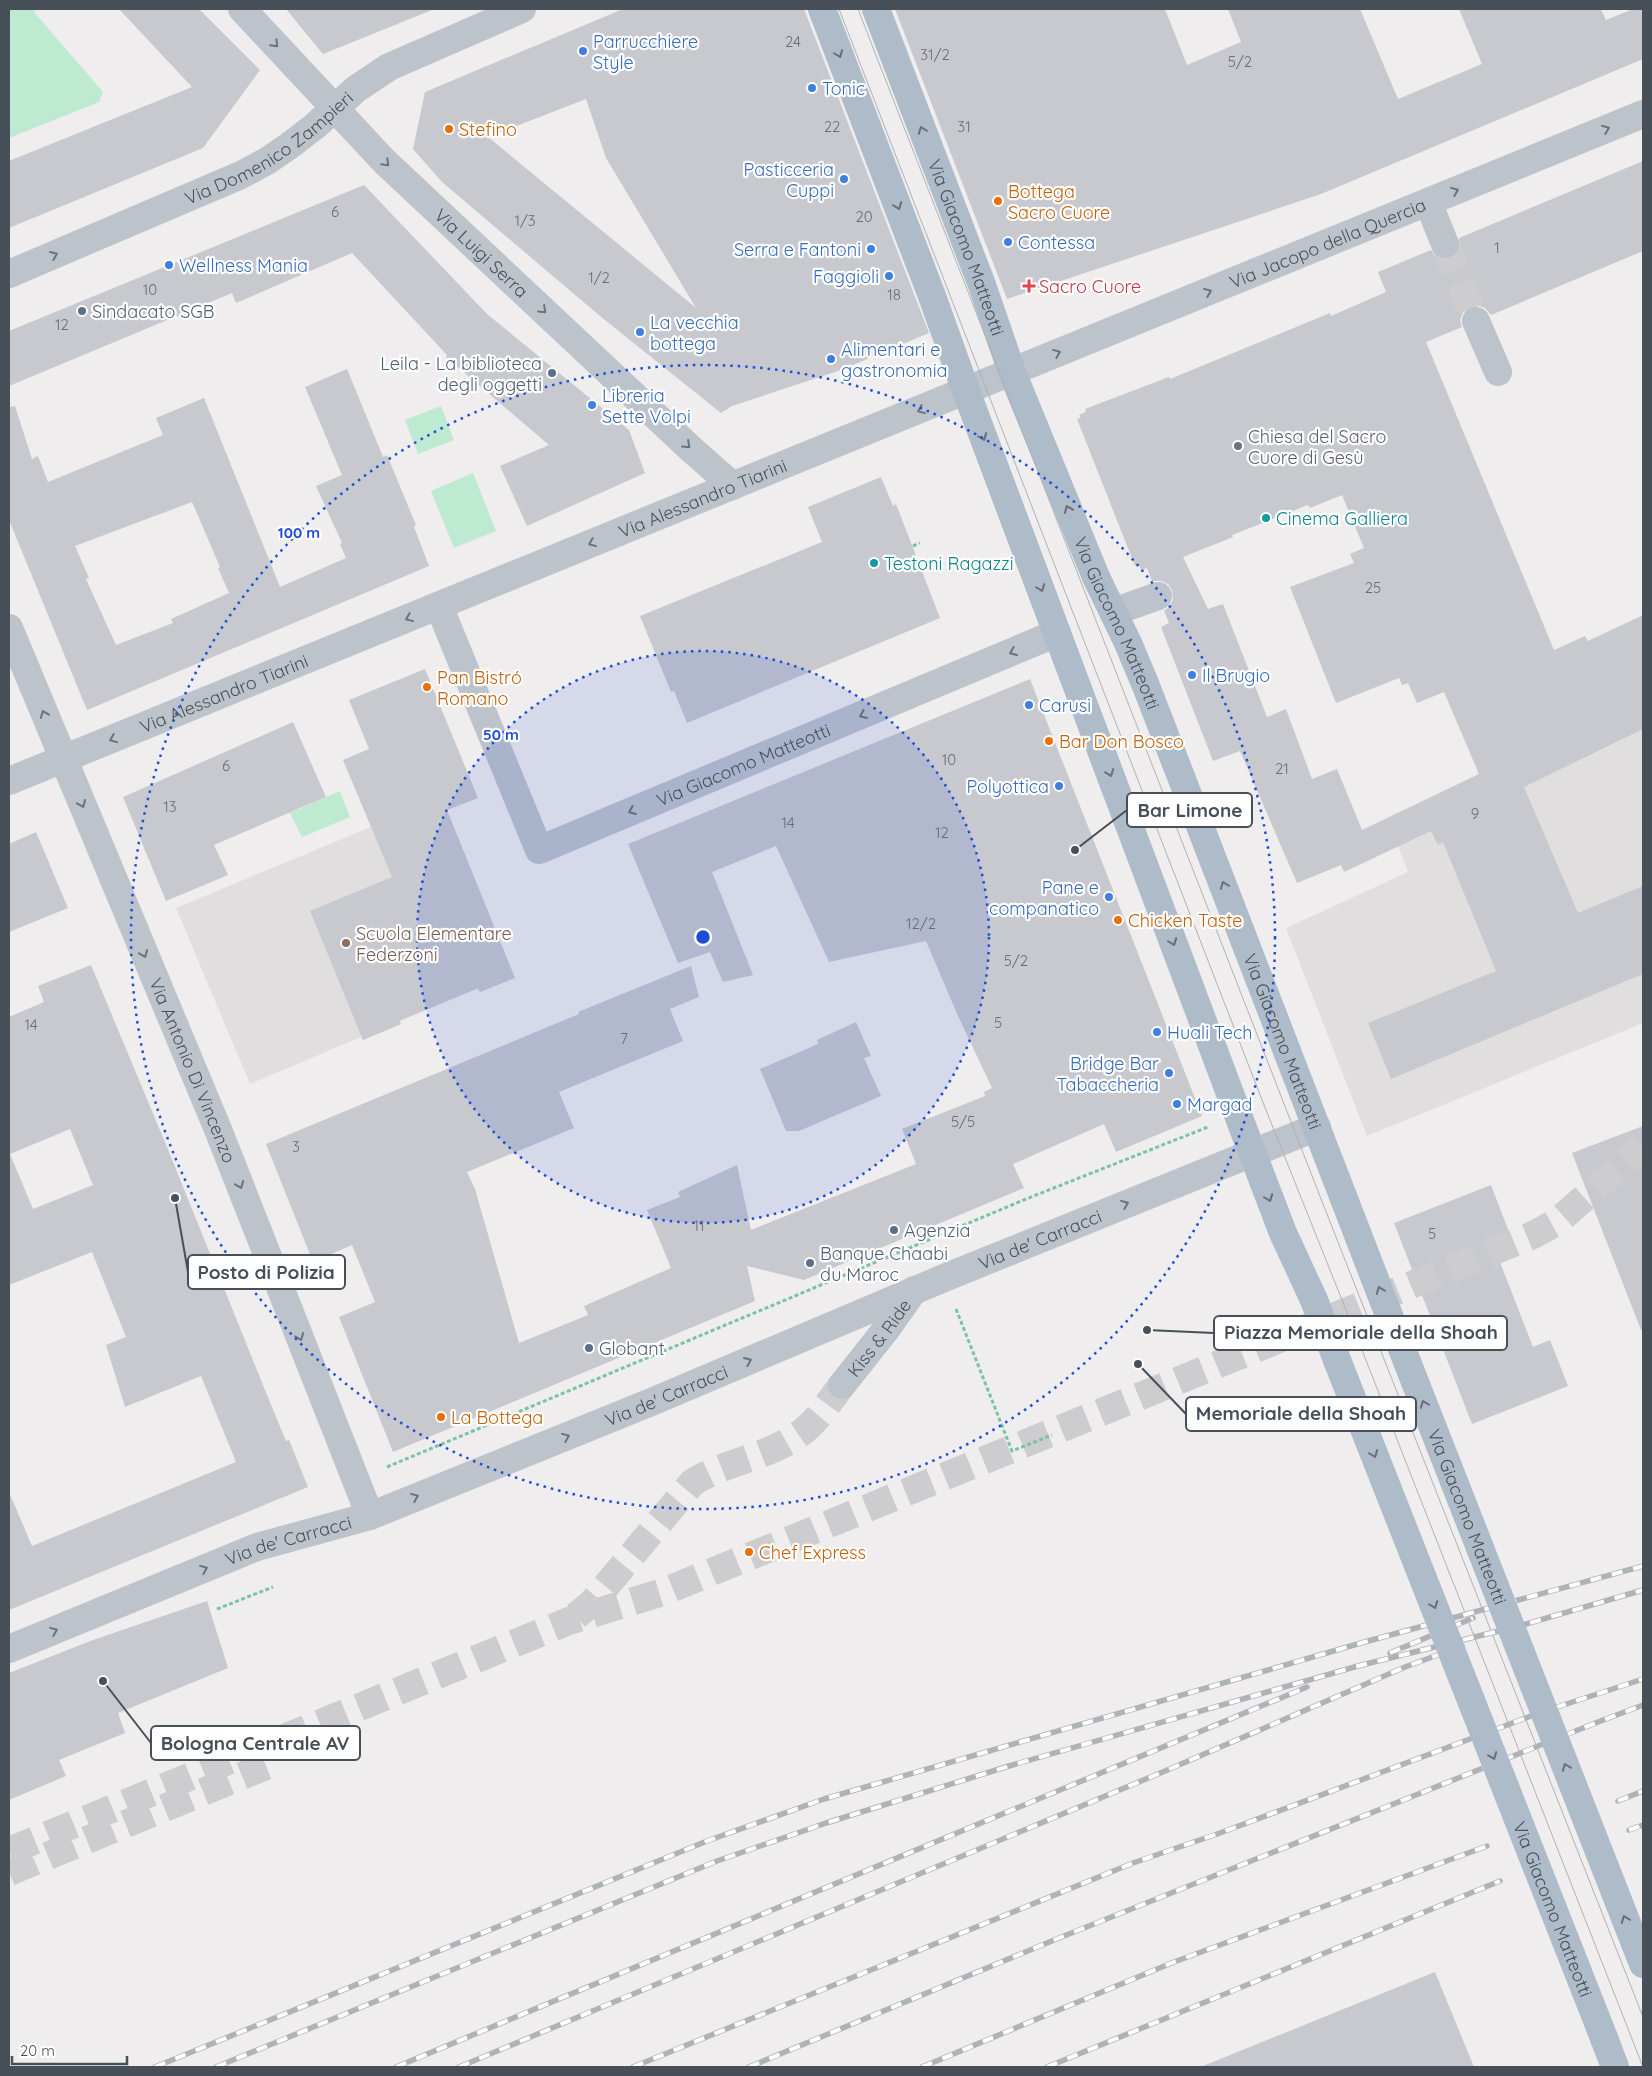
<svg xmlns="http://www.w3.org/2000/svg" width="1652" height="2076" font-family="Quicksand,sans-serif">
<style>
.education{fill:#e0dede}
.green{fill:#beead1}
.building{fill:#c7c9cf;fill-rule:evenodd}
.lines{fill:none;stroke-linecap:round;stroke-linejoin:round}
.minor-tunnel{stroke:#cdcdcf;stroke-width:28;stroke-dasharray:28 14;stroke-linecap:butt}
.path{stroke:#7ac4a2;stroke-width:3;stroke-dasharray:4 2.5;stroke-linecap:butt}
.minor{stroke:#bcc3cb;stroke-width:28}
.major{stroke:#aebbc9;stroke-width:28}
.tram{stroke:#afb2b6;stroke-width:1}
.rail-casing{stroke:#afb2b6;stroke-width:5.5}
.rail{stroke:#fff;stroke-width:4;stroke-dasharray:11;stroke-linecap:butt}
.major-bridge{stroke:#aebbc9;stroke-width:28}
.oneway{stroke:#6a727a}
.oneway2{stroke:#666f7a}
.ring{fill:none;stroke:#1d4ed8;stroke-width:2.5;stroke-dasharray:2.5 5}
.shop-dot{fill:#3f7fe0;stroke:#fff;stroke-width:2}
.food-dot{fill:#e8710a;stroke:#fff;stroke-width:2}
.health-dot{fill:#e0444e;stroke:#fff;stroke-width:2}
.service-dot{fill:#5c6f8a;stroke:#fff;stroke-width:2}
.worship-dot{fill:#6b7280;stroke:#fff;stroke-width:2}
.culture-dot{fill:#0f9aa8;stroke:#fff;stroke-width:2}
.education-dot{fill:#8d6e63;stroke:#fff;stroke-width:2}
.labels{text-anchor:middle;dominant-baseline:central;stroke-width:4.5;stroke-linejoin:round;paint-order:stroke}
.number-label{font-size:15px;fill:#676e76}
.shop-label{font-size:18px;fill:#366cbe;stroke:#fff;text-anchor:start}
.food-label{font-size:18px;fill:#c56008;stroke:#fff;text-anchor:start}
.street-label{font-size:18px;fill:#474f58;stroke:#fff}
.health-label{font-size:18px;fill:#be3a42;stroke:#fff;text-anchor:start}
.service-label{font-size:18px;fill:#4e5e75;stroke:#fff;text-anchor:start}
.worship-label{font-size:18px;fill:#5b616d;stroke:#fff;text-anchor:start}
.culture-label{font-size:18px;fill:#0d838f;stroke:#fff;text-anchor:start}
.education-label{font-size:18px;fill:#785e54;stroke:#fff;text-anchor:start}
.centre{fill:#1d4ed8;stroke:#fff;stroke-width:2.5}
.ring-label{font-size:15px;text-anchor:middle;font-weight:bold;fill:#1d4ed8;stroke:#fff;stroke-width:4.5;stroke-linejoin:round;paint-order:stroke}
.leader{fill:none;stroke:#474f58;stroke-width:2}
.callout-dot{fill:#474f58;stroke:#fff;stroke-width:2}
.callout{fill:#fff;stroke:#474f58;stroke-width:2}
.callout-label{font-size:19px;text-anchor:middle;font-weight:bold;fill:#474f58}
</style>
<rect width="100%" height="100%" fill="#efeded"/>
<!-- education -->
<path class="education" d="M1643 728V1023L1367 1136 1286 928 1408 872 1398 846Z
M371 827 376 839 462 848 515 978 480 992 477 989 400 1021 401 1024 363 1040 361 1037 250 1084 176 908Z"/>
<!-- green -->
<path class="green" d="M9 9H37L34 12 103 92 99 102 9 138Z
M441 406 454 440 418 454 405 420Z
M473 473 496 531 454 548 431 491Z
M340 791 350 817 302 837 290 813Z"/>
<!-- building -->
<path class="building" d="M119 9H199L260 70 203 148 9 228V161L192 87Z
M286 9H432V10L323 54Z
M623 9H804L929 333 841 370 732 406 721 413 600 316 442 182 413 149 425 92ZM586 99 606 158 696 308 488 137Z
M895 9H1165L1187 65 1241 42 1228 9H1360L1398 99 1482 64 1459 9H1601L1606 20 1633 9H1643V59L1321 194 1007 299Z
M1643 161V251L1491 315 1485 308 1477 305 1470 307 1463 312 1460 320 1462 327 1426 342 1554 650 1585 636 1588 641 1643 615V729L1524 787 1578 913 1643 886V974L1391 1079 1368 1023 1496 971 1443 842 1438 845 1431 831 1344 872 1341 865 1297 883 1240 751 1213 761 1161 627 1169 623 1164 611 1170 606 1173 599 1172 590 1168 584 1161 581H1152L1147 568 1141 570 1139 565 1135 566 1077 419 1081 418 1079 415 1086 412 1085 409 1169 377 1170 379 1330 313 1331 316 1386 292 1378 272 1431 250 1435 256 1442 259 1451 258 1457 254 1460 247 1459 238ZM1342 495 1364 548 1350 554 1354 563 1290 587 1336 703 1399 678 1402 685 1408 683 1417 703 1444 692 1479 774 1362 830 1337 769 1312 779 1286 709 1267 717 1223 604 1208 609 1183 557 1233 537 1232 535 1308 505 1310 508Z
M364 185 487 314 629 430 645 473 527 526 500 466 549 445 446 357 447 355 352 253 236 303 232 293 9 386V331Z
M347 369 383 457 387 455 416 525 414 527 429 566 87 710 9 520V407L15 406 32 459 38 456 48 482 163 435 156 418 204 398 280 587 346 558 340 544 342 543 316 486 342 475 305 387ZM192 502 220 567 218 568 229 593 171 619 173 623 116 645 86 579 89 578 75 546Z
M881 477 893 506 896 504 940 618 687 723 674 691 671 692 640 616 822 542 808 507Z
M425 669 478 798 447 810 515 978 480 992 478 988 399 1021 401 1024 363 1040 310 911 392 877 343 760 369 749 349 700Z
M1030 679 1202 1116 1116 1152 1104 1124 1013 1164 1024 1188 804 1280 747 1266 755 1301 393 1452 339 1317 375 1302 352 1245 313 1262 266 1144 579 1014 578 1012 691 966 699 997 670 1009 683 1041 559 1092 574 1128 467 1172 475 1189 519 1343 588 1315 584 1306 671 1268 647 1210 680 1197 678 1192 737 1165 751 1230 916 1164 902 1129 985 1096 984 1092 992 1088 958 1016 926 941 829 962 776 846 712 872 753 975 723 982 710 952 678 963 628 844Z
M293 722 326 797 214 845 228 875 166 901 123 797Z
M36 832 68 908 9 932V844Z
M91 965 167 1147 267 1395 286 1441 289 1440 308 1487 9 1610V1492L32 1546 236 1462 201 1376 125 1407 106 1345 126 1337 92 1252 9 1285V1017L44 1002 38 986ZM70 1129 93 1185 33 1209 10 1154Z
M856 1022 871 1056 864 1058 881 1096 799 1131H786L760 1069 818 1044 817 1040Z
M1643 1126V1330H1641L1572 1153Z
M1491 1185 1509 1232 1491 1239 1533 1347 1550 1340 1568 1386 1472 1424 1394 1223Z
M207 1601 228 1668 118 1713 125 1733 59 1760 66 1776 9 1800V1673L93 1640Z
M1435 1972 1474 2067H1203V2066Z"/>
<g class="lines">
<!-- minor-tunnel -->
<path class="minor-tunnel" d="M1445 244 1476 321
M576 1616 592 1603 692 1483C724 1462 764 1458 795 1437 815 1425 828 1403 842 1385
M9 1851 569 1621 663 1592 1533 1235 1557 1222 1643 1146
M9 1872 266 1766"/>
<!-- path -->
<path class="path" d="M913 546 920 543
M956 1309 1012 1451 1052 1435
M387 1467 1026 1199 1208 1127
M217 1609 273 1587"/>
<!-- minor -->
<g class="minor">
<path id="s1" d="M242 9 384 161 691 449 733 486"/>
<path d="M1428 202 1445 244"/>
<path id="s2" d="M9 274 241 175 267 161 289 146 315 126 356 89 389 67 522 9"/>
<path d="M1476 321 1498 372"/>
<path id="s3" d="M439 606 539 850 1057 633"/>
<path d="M1113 612 1158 596"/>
<path id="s4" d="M9 628 219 1132 370 1516"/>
<path id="s5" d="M9 781 1643 114"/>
<path id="s6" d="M842 1385 888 1327 914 1290"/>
<path id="s7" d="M9 1649 257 1547 370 1516 649 1403 944 1278 1317 1127"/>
</g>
<!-- major -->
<g class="major">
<path d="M822 9 932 296 966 391 1252 1152 1283 1233 1314 1300 1337 1360"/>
<path id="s8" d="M876 9 982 285 1012 372 1096 577 1128 643 1146 686 1397 1336"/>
<path d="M1604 2038 1615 2067"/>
</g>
<!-- tram -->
<path class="tram" d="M839 9 1264 1105 1362 1350 1643 2067
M858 9 1323 1204 1643 2017"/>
<!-- rail casing -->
<g class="rail-casing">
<path id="rail" d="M1509 1629 1643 1590
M1390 1653 1473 1618
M1618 1801 1643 1791
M1629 1830 1643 1825
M155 2067 707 1841 824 1799 1361 1643 1643 1566
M216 2067 717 1861 826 1823 1009 1766 1358 1666 1515 1627
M396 2067 1307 1687
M459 2067 1165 1771 1405 1667 1462 1646
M633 2067 1133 1863 1220 1833 1539 1713 1643 1679
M749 2067 1059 1938 1598 1722 1643 1705
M922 2067 1174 1962 1487 1846
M1047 2067 1500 1881"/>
</g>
<!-- rail -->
<use href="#rail" class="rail"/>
<!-- major-bridge -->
<g class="major-bridge">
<path id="s9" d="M1397 1336 1643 1964"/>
<path id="s10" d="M1337 1360 1604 2038"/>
</g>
</g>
<!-- one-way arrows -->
<defs><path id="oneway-chevron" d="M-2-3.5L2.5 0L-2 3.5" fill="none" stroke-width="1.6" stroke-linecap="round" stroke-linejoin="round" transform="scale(1.25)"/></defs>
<g class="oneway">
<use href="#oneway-chevron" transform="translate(275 44) rotate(46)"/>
<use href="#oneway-chevron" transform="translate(1606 129) rotate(-22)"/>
<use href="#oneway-chevron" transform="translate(386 163) rotate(45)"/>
<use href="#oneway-chevron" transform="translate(1455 191) rotate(-22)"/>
<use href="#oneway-chevron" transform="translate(54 255) rotate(-23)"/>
<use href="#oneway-chevron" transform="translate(1208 292) rotate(-22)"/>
<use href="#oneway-chevron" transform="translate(543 310) rotate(43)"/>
<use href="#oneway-chevron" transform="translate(1057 353) rotate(-22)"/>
<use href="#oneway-chevron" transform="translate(921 410) rotate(158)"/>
<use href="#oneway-chevron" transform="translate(687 445) rotate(43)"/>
<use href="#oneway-chevron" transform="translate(592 543) rotate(158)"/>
<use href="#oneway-chevron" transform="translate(409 618) rotate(158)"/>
<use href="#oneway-chevron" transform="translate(1013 652) rotate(157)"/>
<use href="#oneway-chevron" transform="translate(44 714) rotate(-112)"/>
<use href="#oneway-chevron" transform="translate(863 715) rotate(157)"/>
<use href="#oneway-chevron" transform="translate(113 739) rotate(158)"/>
<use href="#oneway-chevron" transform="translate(82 804) rotate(67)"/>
<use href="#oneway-chevron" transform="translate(632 811) rotate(157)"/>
<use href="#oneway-chevron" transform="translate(144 954) rotate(67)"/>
<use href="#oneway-chevron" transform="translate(240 1185) rotate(68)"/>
<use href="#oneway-chevron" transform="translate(1125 1204) rotate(-22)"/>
<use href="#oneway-chevron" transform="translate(300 1337) rotate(68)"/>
<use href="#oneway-chevron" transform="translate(748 1361) rotate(-23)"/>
<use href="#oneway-chevron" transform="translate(566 1437) rotate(-22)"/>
<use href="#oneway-chevron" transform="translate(415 1497) rotate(-22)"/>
<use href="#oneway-chevron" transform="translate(204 1569) rotate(-22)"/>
<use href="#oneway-chevron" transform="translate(54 1631) rotate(-22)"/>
</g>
<g class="oneway2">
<use href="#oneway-chevron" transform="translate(839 54) rotate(69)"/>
<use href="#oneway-chevron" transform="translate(922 130) rotate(-111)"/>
<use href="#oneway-chevron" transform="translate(898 206) rotate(69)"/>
<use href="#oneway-chevron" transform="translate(983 437) rotate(69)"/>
<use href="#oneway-chevron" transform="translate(1068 509) rotate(-112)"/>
<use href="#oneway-chevron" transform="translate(1041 588) rotate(69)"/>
<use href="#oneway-chevron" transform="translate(1110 773) rotate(69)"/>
<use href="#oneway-chevron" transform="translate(1224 885) rotate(-111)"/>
<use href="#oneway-chevron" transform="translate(1173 942) rotate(69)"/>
<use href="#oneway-chevron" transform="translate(1269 1198) rotate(69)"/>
<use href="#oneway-chevron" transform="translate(1380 1290) rotate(-111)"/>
<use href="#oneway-chevron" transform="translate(1424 1404) rotate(-111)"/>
<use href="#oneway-chevron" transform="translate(1374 1454) rotate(69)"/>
<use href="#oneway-chevron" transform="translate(1434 1605) rotate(69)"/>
<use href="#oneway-chevron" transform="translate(1493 1756) rotate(69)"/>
<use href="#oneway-chevron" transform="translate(1566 1767) rotate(-111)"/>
<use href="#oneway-chevron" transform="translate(1625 1919) rotate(-111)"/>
</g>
<!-- distance rings -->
<circle cx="703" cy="937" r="286" fill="#1d4ed8" fill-opacity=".12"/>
<g class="ring">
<circle cx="703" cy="937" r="286"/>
<circle cx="703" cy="937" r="572"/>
</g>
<!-- markers -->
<g class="shop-dot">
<circle cx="583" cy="51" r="5"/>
<circle cx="812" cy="88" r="5"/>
<circle cx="844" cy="179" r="5"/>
<circle cx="1008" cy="242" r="5"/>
<circle cx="871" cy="249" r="5"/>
<circle cx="169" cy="265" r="5"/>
<circle cx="889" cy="276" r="5"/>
<circle cx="640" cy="332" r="5"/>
<circle cx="831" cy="359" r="5"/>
<circle cx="592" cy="405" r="5"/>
<circle cx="1192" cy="675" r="5"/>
<circle cx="1029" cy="705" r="5"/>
<circle cx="1059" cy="786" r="5"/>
<circle cx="1109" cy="897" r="5"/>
<circle cx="1157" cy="1032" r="5"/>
<circle cx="1169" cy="1073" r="5"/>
<circle cx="1177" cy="1104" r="5"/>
</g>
<g class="food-dot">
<circle cx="449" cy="129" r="5"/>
<circle cx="998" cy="201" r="5"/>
<circle cx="427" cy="687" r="5"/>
<circle cx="1049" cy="741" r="5"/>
<circle cx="1118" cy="920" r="5"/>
<circle cx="441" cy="1417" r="5"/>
<circle cx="749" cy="1552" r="5"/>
</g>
<path class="health-dot" d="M1026.5 278.5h5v5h5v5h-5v5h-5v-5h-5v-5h5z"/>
<g class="service-dot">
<circle cx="82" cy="311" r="5"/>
<circle cx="552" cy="373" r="5"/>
<circle cx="894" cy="1230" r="5"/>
<circle cx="810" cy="1263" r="5"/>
<circle cx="589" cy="1348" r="5"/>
</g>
<circle class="worship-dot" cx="1238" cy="446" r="5"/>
<g class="culture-dot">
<circle cx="1266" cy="518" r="5"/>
<circle cx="874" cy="563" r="5"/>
</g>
<circle class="education-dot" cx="346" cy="943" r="5"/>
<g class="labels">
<!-- number labels -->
<g class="number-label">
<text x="793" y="41">24</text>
<text x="935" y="54">31/2</text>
<text x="1240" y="61">5/2</text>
<text x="832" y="126">22</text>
<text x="964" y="126">31</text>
<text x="335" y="211">6</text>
<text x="864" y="216">20</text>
<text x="525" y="220">1/3</text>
<text x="1497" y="247">1</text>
<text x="599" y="277">1/2</text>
<text x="150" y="289">10</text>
<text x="894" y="294">18</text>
<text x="62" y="324">12</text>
<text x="1373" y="587">25</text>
<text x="949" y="759">10</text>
<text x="226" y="765">6</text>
<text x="1282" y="768">21</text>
<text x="170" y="806">13</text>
<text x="1475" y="813">9</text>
<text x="788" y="822">14</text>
<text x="942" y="832">12</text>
<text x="921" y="923">12/2</text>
<text x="1016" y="960">5/2</text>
<text x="998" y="1022">5</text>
<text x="31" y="1024">14</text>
<text x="624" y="1038">7</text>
<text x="963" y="1121">5/5</text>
<text x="296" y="1146">3</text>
<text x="699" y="1225">11</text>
<text x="1432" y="1233">5</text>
</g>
<!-- shop labels -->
<g class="shop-label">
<text x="593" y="41">Parrucchiere<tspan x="593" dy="21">Style</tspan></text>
<text x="822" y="88">Tonic</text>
<text x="834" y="169" text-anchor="end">Pasticceria<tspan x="834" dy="21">Cuppi</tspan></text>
<text x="1018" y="242">Contessa</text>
<text x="861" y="249" text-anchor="end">Serra e Fantoni</text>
<text x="179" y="265">Wellness Mania</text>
<text x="879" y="276" text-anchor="end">Faggioli</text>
<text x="650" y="322">La vecchia<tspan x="650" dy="21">bottega</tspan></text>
<text x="841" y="349">Alimentari e<tspan x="841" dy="21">gastronomia</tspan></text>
<text x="602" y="395">Libreria<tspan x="602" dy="21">Sette Volpi</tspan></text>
<text x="1202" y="675">Il Brugio</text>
<text x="1039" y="705">Carusi</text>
<text x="1049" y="786" text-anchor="end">Polyottica</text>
<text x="1099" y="887" text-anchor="end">Pane e<tspan x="1099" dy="21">companatico</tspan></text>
<text x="1167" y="1032">Huali Tech</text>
<text x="1159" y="1063" text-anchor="end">Bridge Bar<tspan x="1159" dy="21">Tabaccheria</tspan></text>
<text x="1187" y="1104">Margad</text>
</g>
<!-- food labels -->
<g class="food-label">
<text x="459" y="129">Stefino</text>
<text x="1008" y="191">Bottega<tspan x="1008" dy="21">Sacro Cuore</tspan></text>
<text x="437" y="677">Pan Bistró<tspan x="437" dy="21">Romano</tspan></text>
<text x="1059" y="741">Bar Don Bosco</text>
<text x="1128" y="920">Chicken Taste</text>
<text x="451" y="1417">La Bottega</text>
<text x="759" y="1552">Chef Express</text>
</g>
<!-- street labels -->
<g class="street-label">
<text stroke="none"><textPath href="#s2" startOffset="290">Via Domenico Zampieri</textPath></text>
<text stroke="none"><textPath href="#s5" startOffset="1424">Via Jacopo della Quercia</textPath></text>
<text stroke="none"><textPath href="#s8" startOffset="255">Via Giacomo Matteotti</textPath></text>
<text stroke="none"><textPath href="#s1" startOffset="342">Via Luigi Serra</textPath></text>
<text stroke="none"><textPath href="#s5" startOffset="749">Via Alessandro Tiarini</textPath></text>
<text stroke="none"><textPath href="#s8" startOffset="660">Via Giacomo Matteotti</textPath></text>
<text stroke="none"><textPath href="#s5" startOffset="232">Via Alessandro Tiarini</textPath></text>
<text stroke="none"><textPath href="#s3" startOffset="485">Via Giacomo Matteotti</textPath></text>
<text stroke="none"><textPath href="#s8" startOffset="1110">Via Giacomo Matteotti</textPath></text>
<text stroke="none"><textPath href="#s4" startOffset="479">Via Antonio Di Vincenzo</textPath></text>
<text stroke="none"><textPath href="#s7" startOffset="1110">Via de' Carracci</textPath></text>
<text stroke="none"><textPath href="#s6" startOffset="60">Kiss &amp; Ride</textPath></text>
<text stroke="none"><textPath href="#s7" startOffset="705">Via de' Carracci</textPath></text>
<text stroke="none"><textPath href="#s9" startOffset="194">Via Giacomo Matteotti</textPath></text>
<text stroke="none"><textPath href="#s7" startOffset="300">Via de' Carracci</textPath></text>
<text stroke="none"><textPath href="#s10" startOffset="590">Via Giacomo Matteotti</textPath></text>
</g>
<!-- health labels -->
<g class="health-label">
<text x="1039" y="286">Sacro Cuore</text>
</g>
<!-- service labels -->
<g class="service-label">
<text x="92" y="311">Sindacato SGB</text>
<text x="542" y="363" text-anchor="end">Leila - La biblioteca<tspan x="542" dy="21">degli oggetti</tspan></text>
<text x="904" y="1230">Agenzia</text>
<text x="820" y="1253">Banque Chaabi<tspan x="820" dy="21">du Maroc</tspan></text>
<text x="599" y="1348">Globant</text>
</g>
<!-- worship labels -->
<g class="worship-label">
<text x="1248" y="436">Chiesa del Sacro<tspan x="1248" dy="21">Cuore di Gesù</tspan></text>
</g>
<!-- culture labels -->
<g class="culture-label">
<text x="1276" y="518">Cinema Galliera</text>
<text x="884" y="563">Testoni Ragazzi</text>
</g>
<!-- education labels -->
<g class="education-label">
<text x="356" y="933">Scuola Elementare<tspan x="356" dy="21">Federzoni</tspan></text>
</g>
</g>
<circle cx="703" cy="937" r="8" class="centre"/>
<g class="ring-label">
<text x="299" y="538">100 m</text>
<text x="501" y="740">50 m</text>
</g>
<!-- callouts -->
<path class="leader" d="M1075 850L1127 810M175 1198L188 1272M1147 1330L1214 1333M1138 1364L1186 1414M103 1681L151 1743"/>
<g class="callout-dot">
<circle cx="1075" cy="850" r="5"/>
<circle cx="175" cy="1198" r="5"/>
<circle cx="1147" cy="1330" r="5"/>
<circle cx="1138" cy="1364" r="5"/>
<circle cx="103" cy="1681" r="5"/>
</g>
<g class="callout">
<rect x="1127" y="793" width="125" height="34" rx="5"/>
<rect x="188" y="1255" width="157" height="34" rx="5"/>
<rect x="1214" y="1316" width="293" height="34" rx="5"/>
<rect x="1186" y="1397" width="230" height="34" rx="5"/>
<rect x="151" y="1726" width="209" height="34" rx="5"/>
</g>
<g class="callout-label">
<text x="1190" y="817">Bar Limone</text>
<text x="266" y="1279">Posto di Polizia</text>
<text x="1361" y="1339">Piazza Memoriale della Shoah</text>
<text x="1301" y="1420">Memoriale della Shoah</text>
<text x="255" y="1750">Bologna Centrale AV</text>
</g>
<!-- border -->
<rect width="1652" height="2076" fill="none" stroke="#474f58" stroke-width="20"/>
<!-- scale -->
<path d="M12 2056v8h115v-8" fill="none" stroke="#474f58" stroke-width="2.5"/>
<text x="20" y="2056" font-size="15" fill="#474f58" stroke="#ffffff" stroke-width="4" paint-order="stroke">20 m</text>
</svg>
